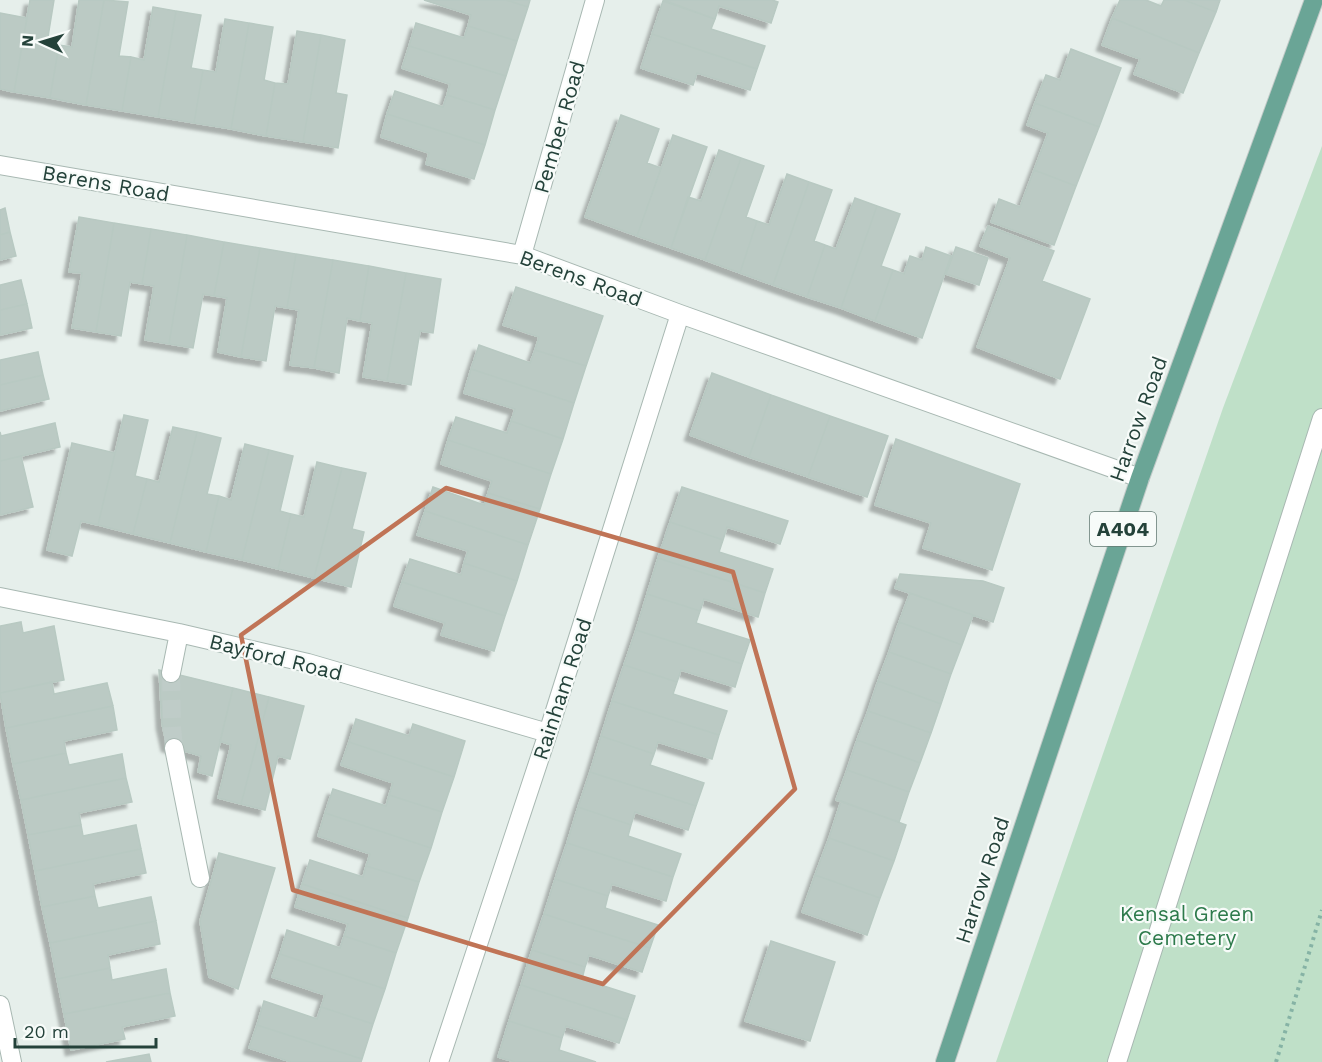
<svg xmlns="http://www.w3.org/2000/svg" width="1322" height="1062" font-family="'Work Sans',sans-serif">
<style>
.green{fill:#bfe0c8}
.building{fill:#bbcac4;stroke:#b8c9c2;stroke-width:1.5;filter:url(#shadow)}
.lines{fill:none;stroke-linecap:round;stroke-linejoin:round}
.minor-tunnel{stroke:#bfccc8;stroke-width:18;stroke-dasharray:18 9;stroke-linecap:butt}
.minor-casing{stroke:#a8b8b2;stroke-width:20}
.major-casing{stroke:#c2cac8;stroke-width:20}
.path{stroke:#86b3a5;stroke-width:4;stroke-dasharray:3 4.5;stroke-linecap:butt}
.minor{stroke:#fff;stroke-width:18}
.major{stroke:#6aa596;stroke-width:18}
.marked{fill:none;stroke:#c07456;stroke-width:4.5;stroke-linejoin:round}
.labels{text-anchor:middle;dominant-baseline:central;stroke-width:4.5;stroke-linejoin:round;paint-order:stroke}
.shield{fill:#f7fbf9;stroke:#637a73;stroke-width:1.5}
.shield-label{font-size:20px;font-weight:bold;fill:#24423a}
.street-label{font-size:21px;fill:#24423a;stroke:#f7fbf9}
.park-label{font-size:21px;fill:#2d7a4b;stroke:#f7fbf9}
</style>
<defs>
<filter id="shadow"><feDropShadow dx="-5.5" dy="5.5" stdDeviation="1.5" flood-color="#0004"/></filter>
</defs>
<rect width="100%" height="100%" fill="#e6efeb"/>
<!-- green -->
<path class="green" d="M1322 146V1062H996L1223 408Z"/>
<!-- building -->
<path class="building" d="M30 0H54L47 43 59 45 50 98 14 92Z
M79 0H104L86 105 50 98 59 45 72 47Z
M104 0 128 2 119 56 131 57 122 111 86 105Z
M424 0H506L528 7 517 41 468 26 471 15Z
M506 0H530L528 7Z
M663 0H772L778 2 771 23 719 6 715 19Z
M1120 0H1146L1161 6 1164 0H1184L1216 12 1199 53 1112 18Z
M1184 0H1220L1216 12Z
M663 1 715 19 711 29 765 46 757 69 652 34Z
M153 7 176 11 158 117 122 111 131 57 144 60Z
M176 11 201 15 191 68 203 70 194 123 158 117Z
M0 13 27 18 14 92 0 89Z
M1112 18 1199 53 1183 93 1134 74 1140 59 1102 45Z
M225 19 249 23 231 129 194 123 203 70 216 72Z
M249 23 273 27 264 80 275 83 266 136 231 129Z
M416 23 464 38 468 26 517 41 506 76 409 46Z
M297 31 321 35 303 142 266 136 275 83 288 84Z
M652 34 757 69 750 90 697 73 693 85 641 68Z
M321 35 345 40 336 93 347 95 338 148 303 142Z
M409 46 506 76 495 110 447 95 450 84 402 68Z
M1071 49 1121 68 1099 127 1035 103 1046 75 1060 80Z
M395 91 443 107 447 95 495 110 485 145 387 114Z
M1035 103 1099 127 1076 186 1034 170 1048 133 1027 125Z
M387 114 485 145 474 179 426 164 429 153 381 137Z
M621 115 659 129 647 163 661 168 637 236 585 217Z
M673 135 707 147 671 248 637 236Z
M719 150 741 158 705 260 671 248 688 197 701 201Z
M741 158 764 166 746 217 757 221 740 273 705 260Z
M1034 170 1076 186 1054 245 991 222 999 199 1020 207Z
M787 174 809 182 773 285 740 273 757 221 769 225Z
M809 182 832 190 814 241 825 245 807 297 773 285Z
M855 198 877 206 841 308 807 297 825 245 836 249Z
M877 206 900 214 881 266 893 270 875 321 841 308Z
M5 208 10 232 0 235V210Z
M79 217 114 223 96 332 72 328 82 273 69 272Z
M114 223 151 229 142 284 130 282 121 336 96 332Z
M988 226 1054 251 1042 281 1090 299 1060 379 977 347 1010 258 980 246Z
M151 229 187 235 169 344 145 340 154 286 142 284Z
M10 232 16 256 0 260V235Z
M187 235 224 242 214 296 203 294 193 348 169 344Z
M224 242 260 248 241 357 218 352 227 298 214 296Z
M926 247 951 256 922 338 875 321 893 270 904 274 910 256 922 260Z
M956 247 988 258 979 285 946 274Z
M260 248 296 254 287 308 275 306 266 361 241 357Z
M296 254 333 260 314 368 290 365 299 310 287 308Z
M333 260 369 266 360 321 347 318 339 373 314 368Z
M369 266 406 273 387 381 363 377 372 323 360 321Z
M406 273 441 279 433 333 420 331 411 385 387 381Z
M21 280 27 304 0 310V285Z
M516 287 603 316 586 366 535 350 539 337 503 325Z
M27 304 32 328 0 335V310Z
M479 345 530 363 535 350 586 366 574 403 471 369Z
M38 352 43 375 0 385V360Z
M471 369 574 403 563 439 511 421 515 409 464 393Z
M712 373 771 395 749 457 690 435Z
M43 375 49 399 0 411V385Z
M771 395 830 416 808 477 749 457Z
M124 415 148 420 135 476 147 479 133 534 98 525Z
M830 416 888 436 867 497 808 477Z
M456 417 507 433 511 421 563 439 551 474 448 440Z
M55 423 60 447 0 461V432L1 436Z
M173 427 197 432 170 543 133 534 147 479 159 482Z
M197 432 221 438 207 494 219 496 206 552 170 543Z
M896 439 1020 484 992 570 923 548 931 523 875 505Z
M448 440 551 474 540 509 488 493 492 481 441 464Z
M72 443 115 453 98 525 81 521 72 556 47 550Z
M245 444 269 450 242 560 206 552 219 496 231 500Z
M269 450 293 456 280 511 291 514 278 569 242 560Z
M21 456 33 507 0 515V461Z
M317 462 342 468 314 578 278 569 291 514 304 517Z
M342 468 366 473 352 529 364 532 351 587 314 578Z
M433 487 484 505 488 493 540 509 528 545 425 511Z
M682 487 788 521 780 544 727 527 723 540 670 522Z
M425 511 528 545 517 581 464 563 468 551 417 535Z
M670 522 723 540 719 552 773 569 765 593 658 558Z
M658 558 765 593 758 617 704 599 700 611 647 594Z
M410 559 461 575 464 563 517 581 505 616 402 582Z
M900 574 983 581 1004 588 993 622 895 588Z
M402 582 505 616 494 651 441 635 445 623 394 606Z
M910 593 973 615 962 645 899 622Z
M647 594 700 611 696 623 750 640 742 664 636 630Z
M21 622 23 633 54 626 64 680 0 693V626Z
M899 622 962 645 951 674 889 652Z
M636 630 742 664 735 687 681 670 677 682 624 665Z
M889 652 951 674 941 704 878 681Z
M624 665 677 682 673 694 727 711 719 735 612 701Z
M159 670 233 688 212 776 198 772 201 756 167 746 162 724Z
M878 681 941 704 931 733 868 711Z
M52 682 54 694 107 683 113 706 6 728 0 693Z
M233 688 269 697 241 804 218 798 231 745 220 741Z
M269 697 304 706 290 759 278 756 265 810 241 804Z
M612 701 719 735 712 759 658 742 654 754 601 736Z
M113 706 117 730 64 741 66 753 13 764 6 728Z
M868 711 931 733 920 763 857 740Z
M356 719 409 736 413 724 465 741 454 777 349 742Z
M601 736 654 754 650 765 704 783 696 806 590 772Z
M857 740 920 763 909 792 847 770Z
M349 742 454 777 442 812 389 795 393 783 341 765Z
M66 753 69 765 122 754 126 778 21 800 13 764Z
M847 770 909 792 899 822 836 800Z
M590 772 696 806 688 830 635 812 631 825 578 807Z
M126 778 132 802 79 813 81 825 28 835 21 800Z
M333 789 386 806 389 795 442 812 431 848 325 813Z
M841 801 906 825 894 861 829 838Z
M578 807 631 825 628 836 681 854 673 877 567 843Z
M325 813 431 848 419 882 366 866 370 854 318 836Z
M81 825 83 836 136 825 141 849 35 871 28 835Z
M829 838 894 861 880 898 815 875Z
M567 843 673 877 666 901 612 884 608 896 555 879Z
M141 849 146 873 93 884 95 896 42 907 35 871Z
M219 853 275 868 238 989 209 977 200 921Z
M310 860 363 877 366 866 419 882 408 918 302 884Z
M815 875 880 898 867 935 802 912Z
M555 879 608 896 605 908 658 925 650 948 544 914Z
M302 884 408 918 396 953 344 936 348 924 295 907Z
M95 896 98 908 151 897 156 921 50 943 42 907Z
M544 914 650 948 642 972 589 955 585 967 532 950Z
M156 921 160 944 108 955 110 968 57 979 50 943Z
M287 930 340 948 344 936 396 953 385 989 280 954Z
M771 941 835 962 810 1041 745 1021Z
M532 950 585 967 582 979 635 996 627 1020 521 985Z
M280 954 385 989 373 1024 321 1007 325 995 272 977Z
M110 968 112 980 166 969 170 993 64 1014 57 979Z
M521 985 627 1020 619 1043 566 1026 562 1038 509 1021Z
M170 993 175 1016 122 1027 125 1039 71 1050 64 1014Z
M264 1001 317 1019 321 1007 373 1024 362 1059 257 1025Z
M509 1021 562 1038 559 1050 596 1062H515L498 1057Z
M257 1025 362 1059 361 1062H291L249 1048Z
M149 1054 151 1062H106Z"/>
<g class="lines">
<!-- minor-tunnel -->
<path class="minor-tunnel" d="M171 673 172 727 174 748"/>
<!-- minor casing -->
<g class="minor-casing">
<path id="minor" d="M0 165 522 255 680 314 1140 478
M522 255 595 0
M0 597 179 633 308 663 548 733
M171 673 179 633
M174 748 200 878
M0 1005 12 1062
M439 1062 548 733 680 314
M1117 1062 1322 418"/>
</g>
<!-- major casing -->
<g class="major-casing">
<path id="major" d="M945 1062 1140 478 1314 0"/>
</g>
<!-- path -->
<path class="path" d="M1276 1062 1322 910"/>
<!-- minor -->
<use href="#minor" class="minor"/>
<!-- major -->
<use href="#major" class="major"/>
</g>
<!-- marked area -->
<path class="marked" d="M446 488 733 572 795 789 603 984 293 890 241 635Z"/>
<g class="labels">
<!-- shield labels -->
<rect class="shield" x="1090" y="512" width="66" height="34" rx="4.5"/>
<g class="shield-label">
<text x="1123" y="529">A404</text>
</g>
<!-- street labels -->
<g class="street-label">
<text transform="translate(559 127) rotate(-74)">Pember Road</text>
<text transform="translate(106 183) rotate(10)">Berens Road</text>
<text transform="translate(581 278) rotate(20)">Berens Road</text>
<text transform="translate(1138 419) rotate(-70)">Harrow Road</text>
<text transform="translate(276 657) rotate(14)">Bayford Road</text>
<text transform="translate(562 689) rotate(-72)">Rainham Road</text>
<text transform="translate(982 880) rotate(-72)">Harrow Road</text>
</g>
<!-- park labels -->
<g class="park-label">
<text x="1187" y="913">Kensal Green<tspan x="1187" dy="24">Cemetery</tspan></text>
</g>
</g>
<!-- north arrow -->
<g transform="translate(42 42) rotate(274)" stroke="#f7fbf9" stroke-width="4.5" paint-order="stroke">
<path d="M0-4.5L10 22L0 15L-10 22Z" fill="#24423a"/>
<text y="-9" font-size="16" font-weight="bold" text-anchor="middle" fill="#24423a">N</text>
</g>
<!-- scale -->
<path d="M15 1038v9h141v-9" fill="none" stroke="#24423a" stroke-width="3"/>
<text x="24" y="1038" font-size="18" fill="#24423a" stroke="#f7fbf9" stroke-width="4.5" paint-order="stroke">20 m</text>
</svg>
